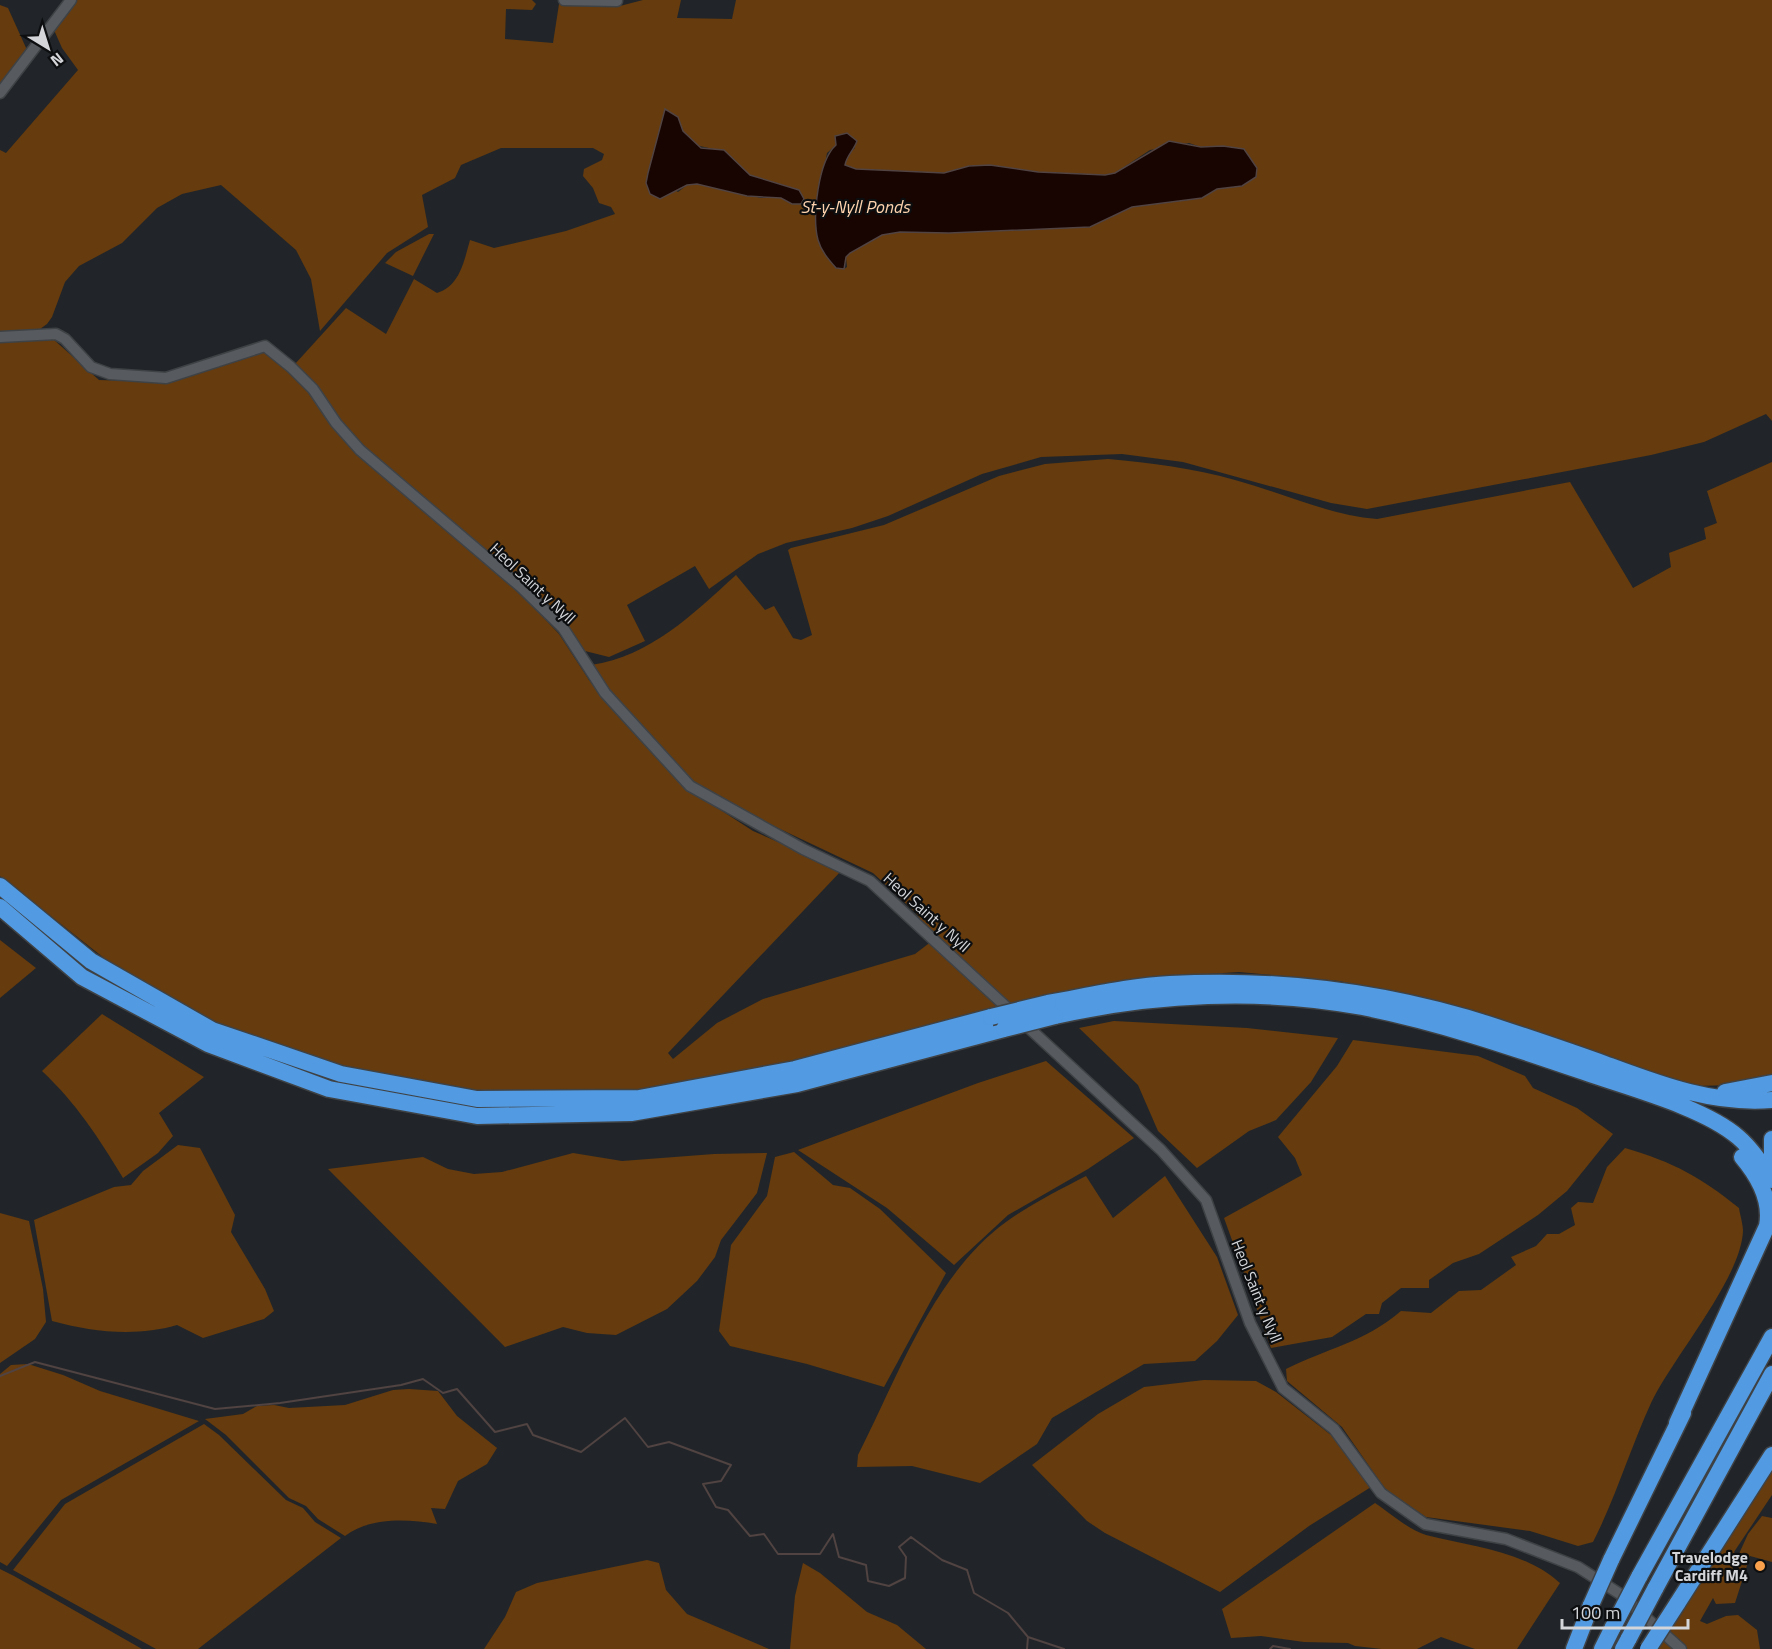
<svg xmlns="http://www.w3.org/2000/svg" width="1772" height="1649" font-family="'Titillium Web',sans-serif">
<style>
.green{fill:#663b0d;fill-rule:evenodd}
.water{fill:#180400;stroke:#504341;stroke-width:1.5}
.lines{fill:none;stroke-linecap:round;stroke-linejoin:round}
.stream{stroke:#504341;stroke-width:2}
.minor-casing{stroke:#3f4245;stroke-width:13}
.highway-casing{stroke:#3f4245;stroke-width:19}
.minor{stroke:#575b60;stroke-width:10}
.highway{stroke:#529ae1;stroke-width:16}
.highway-bridge-casing{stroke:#3f4245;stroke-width:19;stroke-linecap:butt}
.highway-bridge{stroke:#529ae1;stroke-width:16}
.poi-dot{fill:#f8a04b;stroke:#0c0e10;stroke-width:2}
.labels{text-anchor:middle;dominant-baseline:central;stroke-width:4.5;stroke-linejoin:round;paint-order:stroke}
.street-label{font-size:16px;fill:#d3d5d8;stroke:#0c0e10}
.poi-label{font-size:16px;font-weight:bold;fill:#d3d5d8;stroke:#0c0e10;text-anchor:end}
.water-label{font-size:18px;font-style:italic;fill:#fdd2ad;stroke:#0c0e10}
</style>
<rect width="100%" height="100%" fill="#212529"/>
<!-- green -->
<path class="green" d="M75 0H532L536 4 532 10 506 9 505 39 553 43 559 4 616 7 643 0H681L677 18 732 19 736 0H1772V421L1766 414 1704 442 1651 455 1367 509 1331 503 1183 462 1122 454 1041 457 982 474 888 516 852 528 786 543 758 554 709 589 695 566 627 605 645 641 609 657 585 651 562 617 544 600 439 516 344 430 295 364 346 308 386 334 414 279 437 293C460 286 464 261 470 240L494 248 566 231 615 214 611 207 599 203 593 188 583 176 584 169 602 160 604 154 593 148H501L461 165 455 178 422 195 428 227 387 253 320 331 311 279 296 250 221 185 182 194 157 208 122 243 79 266 65 282 52 317 47 324 40 329 0 335V150L6 153 78 70 62 48 54 30ZM665 110 678 117C690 157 704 140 730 156 737 160 740 170 749 175 764 182 783 186 799 190L804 199 801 204H792L781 198H761L697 184 687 185 678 192 648 173ZM841 135 855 148 847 156 845 165 856 169 944 173 969 166 990 165 1038 172 1105 175 1115 173 1150 150 1189 143 1201 147 1223 146 1257 168 1256 177 1242 186 1217 189 1202 198 1132 207 1109 217 1008 230 949 233 900 232 882 235 850 253 846 257 847 267 844 269 836 268 816 209 827 153 836 145 835 136Z
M0 5 8 8 27 50 0 85Z
M429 234H434L413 276 385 263 396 252Z
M39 336 53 339 99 380 166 382 266 350 309 390 362 458 516 589 559 634 589 680 685 787 753 831 842 870 668 1053 673 1059 717 1023 763 999 915 954 932 941 1003 1006 690 1091 473 1096 341 1072 255 1041 180 1006 104 958 0 876V339Z
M1108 459C1151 463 1193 468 1235 480 1283 493 1328 515 1377 519L1570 482 1633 588 1671 567 1669 553 1706 539 1704 528 1717 523 1707 491 1772 462V1076L1736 1085 1694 1086 1436 1001 1339 981 1239 972 1161 977 1009 1005 933 935 915 912 873 873 748 814 693 783 608 690 591 665C651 656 693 614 736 575L765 610 774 606 793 638 801 640 812 635 788 550 791 548 884 525 999 476 1045 464Z
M0 940 36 968 0 998Z
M102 1014 204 1077 159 1113 173 1136 158 1153 123 1178C99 1138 76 1103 42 1071Z
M1114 1021 1247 1028 1338 1038 1311 1082 1276 1120 1249 1131 1197 1168 1158 1131 1138 1085 1079 1028Z
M1353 1040 1478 1056 1525 1076 1533 1088 1577 1108 1613 1134 1567 1191 1538 1215 1479 1254 1453 1263 1429 1280V1288H1401L1382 1303 1379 1314H1366L1332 1337 1271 1348 1224 1218 1302 1175 1295 1158 1278 1137 1337 1066Z
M1046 1061 1134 1138 1088 1169 1008 1215 954 1265 887 1208 798 1150 978 1083Z
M178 1145 200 1148 235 1215 231 1232 265 1289 274 1311 264 1319 203 1338 177 1325C136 1337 92 1332 52 1321L34 1220 114 1187 131 1185 143 1171Z
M1625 1148C1675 1163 1699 1176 1739 1208 1740 1215 1743 1224 1743 1231 1741 1279 1673 1357 1651 1403 1630 1449 1616 1497 1593 1542L1578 1546 1530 1531 1426 1517 1385 1489 1342 1427 1287 1381 1286 1369C1328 1348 1365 1342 1401 1311L1431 1313 1459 1291 1481 1290 1516 1265 1511 1257 1536 1246 1547 1234H1559L1575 1225 1571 1208 1578 1202 1593 1203 1607 1167Z
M794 1152 833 1185 850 1188 880 1209 946 1273 884 1387 807 1364 730 1346 719 1331 731 1245 767 1196 775 1157Z
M573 1153 622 1161 714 1154 767 1153 757 1193 721 1240 715 1257 697 1281 667 1309 616 1335 587 1333 563 1327 505 1347 328 1169 423 1157 448 1169 474 1174 502 1172Z
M1086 1176 1113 1218 1165 1176 1217 1257 1238 1315 1217 1341 1195 1361 1144 1364 1052 1418 1037 1444 980 1483 912 1466 857 1467 858 1455C898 1377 933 1275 1006 1222 1031 1204 1059 1190 1086 1176Z
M0 1213 29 1221 43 1289 46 1322 35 1339 0 1363Z
M28 1364 63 1375 100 1391 199 1421 61 1500 7 1566 0 1562V1374L11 1365Z
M1204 1380 1256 1381 1276 1392 1331 1435 1371 1487 1309 1526 1220 1592 1105 1533 1087 1521 1032 1465 1098 1414 1144 1387Z
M409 1389 438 1391 457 1416 497 1448 487 1464 458 1481 445 1509 431 1508 437 1524C407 1519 370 1517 345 1536L318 1519 306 1506 289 1498 226 1435 205 1419 243 1414 257 1406 274 1405 289 1408 345 1405 393 1390Z
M204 1424 219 1435 286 1500 303 1508 315 1522 341 1538 198 1649H156L13 1570 65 1504Z
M1772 1466V1495L1734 1552 1738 1556 1748 1534 1762 1516 1772 1518V1562L1750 1556 1735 1603 1716 1604 1713 1598 1700 1621 1707 1624 1726 1616 1738 1615 1757 1630 1760 1649H1658Z
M1375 1503C1390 1513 1409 1530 1426 1535 1472 1547 1523 1550 1560 1583L1517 1649H1475L1441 1637 1417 1649H1382L1355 1646 1348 1643 1304 1642 1261 1636 1231 1638 1222 1609Z
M647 1560 659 1563 666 1590 687 1614 769 1649H484L505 1617 516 1592 537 1583Z
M803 1563 820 1573 867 1612 897 1625 926 1649H790L795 1596Z
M0 1569 14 1576 142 1649H0Z"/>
<!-- water -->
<path class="water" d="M665 109 678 117 683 131 701 148 724 150 750 175 799 190 804 199 801 204H792L781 198 747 196 697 184 687 185 660 199 650 194 646 183 648 173Z
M847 133 857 141C854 150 847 155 845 165L856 169 944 173 969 166 990 165 1038 172 1105 175 1115 173 1169 141 1201 147 1223 146 1244 149 1257 168 1256 177 1242 186 1217 189 1202 198 1132 207 1090 227 949 233 900 232 882 235 850 253 846 257 844 269 836 268C829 260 821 251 818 240 812 217 818 161 836 145L835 136Z"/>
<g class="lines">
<!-- stream -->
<path class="stream" d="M0 1376 35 1362 215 1409 280 1403 401 1385 423 1379 443 1393 457 1389 495 1432 527 1424 533 1435 581 1452 625 1418 648 1447 669 1442 731 1465 721 1481 703 1484 716 1507 728 1510 750 1536 764 1534 778 1554H820L833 1534 839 1557 866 1565 868 1581 889 1586 905 1578 906 1557 899 1547 911 1537 942 1560 967 1570 974 1593 1008 1613 1028 1637 1064 1649
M1027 1649 1028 1637
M1270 1649 1273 1646 1290 1649"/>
<!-- minor casing -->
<g class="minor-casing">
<path id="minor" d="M564 0 617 1
M0 93 71 0
M0 337 56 334 65 339 91 367 110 374 166 378 265 346 291 367 313 389 336 423 360 450 521 587 563 628 605 693 690 786 803 849 870 881 1161 1150 1206 1200 1250 1323 1283 1388 1334 1429 1381 1493 1425 1524 1506 1539 1578 1567 1620 1594 1681 1649"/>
</g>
<!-- highway casing -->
<g class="highway-casing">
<path id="highway" d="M0 886 91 961 212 1030 341 1074 477 1099 639 1098 795 1069 991 1017
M0 907 82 977 208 1044 329 1089 477 1116 631 1113 797 1084 1004 1029
M1048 1003C1088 996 1129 986 1170 984 1282 978 1390 992 1497 1027 1533 1039 1569 1051 1605 1064 1659 1084 1713 1105 1772 1100
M1055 1016C1154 994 1261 988 1362 1007 1438 1022 1511 1047 1584 1072 1629 1088 1703 1107 1738 1137 1752 1149 1762 1165 1772 1180
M1725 1092 1772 1083
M1772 1139V1159
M1677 1423 1767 1226C1772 1200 1758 1176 1742 1157
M1611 1560 1683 1413
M1639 1577 1772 1337
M1655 1589 1772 1374
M1677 1604 1772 1455
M1574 1649 1591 1605
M1602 1649 1613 1627
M1623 1649 1629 1638"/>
</g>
<!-- minor -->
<use href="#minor" class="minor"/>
<!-- highway -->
<use href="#highway" class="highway"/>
<!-- highway-bridge casing -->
<g class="highway-bridge-casing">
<path id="highway-bridge" d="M991 1017 1048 1003
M1004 1029 1055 1016
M1591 1605 1611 1560
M1613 1627 1639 1577
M1629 1638 1655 1589
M1648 1649 1677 1604"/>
</g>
<!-- highway-bridge -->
<use href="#highway-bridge" class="highway-bridge"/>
</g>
<!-- markers -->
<circle class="poi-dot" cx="1760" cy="1566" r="6"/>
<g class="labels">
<!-- street labels -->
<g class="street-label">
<text transform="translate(533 583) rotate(43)">Heol Saint y Nyll</text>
<text transform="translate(927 912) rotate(42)">Heol Saint y Nyll</text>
<text transform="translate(1257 1291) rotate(68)">Heol Saint y Nyll</text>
</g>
<!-- poi labels -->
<g class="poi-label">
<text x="1748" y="1557">Travelodge<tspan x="1748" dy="18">Cardiff M4</tspan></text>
</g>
<!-- water labels -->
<g class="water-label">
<text x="855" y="206">St-y-Nyll Ponds</text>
</g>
</g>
<!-- north arrow -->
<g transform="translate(48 48) rotate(142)" stroke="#0c0e10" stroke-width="4.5" paint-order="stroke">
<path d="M0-4.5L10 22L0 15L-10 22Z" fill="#d3d5d8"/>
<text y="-9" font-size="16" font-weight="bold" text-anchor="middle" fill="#d3d5d8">N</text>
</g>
<!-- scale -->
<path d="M1562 1619v9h126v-9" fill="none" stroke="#d3d5d8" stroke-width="3"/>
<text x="1571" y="1619" font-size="18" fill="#d3d5d8" stroke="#0c0e10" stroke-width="4.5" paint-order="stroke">100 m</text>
</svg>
